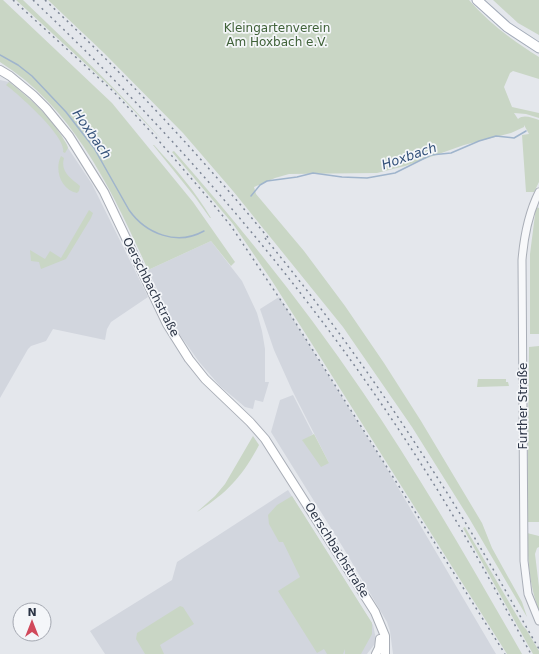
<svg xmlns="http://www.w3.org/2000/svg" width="539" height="654" font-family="'DejaVu Sans',sans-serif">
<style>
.built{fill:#d2d6de}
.green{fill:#c9d6c5}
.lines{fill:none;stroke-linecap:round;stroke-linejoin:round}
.stream{stroke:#9fb4cc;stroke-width:1.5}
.tertiary-casing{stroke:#a9aeb7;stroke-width:9}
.secondary-casing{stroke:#a9aeb7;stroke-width:10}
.primary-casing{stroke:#a3abb8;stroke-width:11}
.tertiary{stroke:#f7f8fa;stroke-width:7}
.secondary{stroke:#fff;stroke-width:8}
.primary{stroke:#fff;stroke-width:9}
.rail{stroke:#7d8696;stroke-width:1.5;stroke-dasharray:2 4;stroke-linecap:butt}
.labels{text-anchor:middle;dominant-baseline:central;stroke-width:3.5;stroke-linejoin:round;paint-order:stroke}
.park-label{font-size:12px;fill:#3f6138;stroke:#f4f6f9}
.street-label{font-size:12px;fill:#2b3445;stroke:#f4f6f9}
.water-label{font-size:13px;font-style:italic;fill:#34527a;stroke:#f4f6f9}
</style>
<rect width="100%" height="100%" fill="#e4e7ec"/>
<!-- built -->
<path class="built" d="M0 80 9 82 29 99 52 124 66 143 68 148 92 184 148 297 111 322 107 329 105 340 53 329 46 341 31 346 28 349 0 398Z
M211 241 242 281 257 313 262 331 265 349V382H269L263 402 255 400 253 409 245 407 220 386 200 363 177 331 148 270Z
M279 297 386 467 496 654H393L390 631 387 622 344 549 271 432 280 400 293 395 313 434 303 441 329 463 292 390 274 350 260 309Z
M288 490 373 625 376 639 374 645 367 654H105L90 631 172 580 177 562Z"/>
<!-- green -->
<path class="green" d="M0 0H3L112 103 193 202 235 262 231 266 211 241 148 270C113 193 75 109 0 62Z
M16 0H23C71 46 119 91 163 141L115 91Z
M48 0H469C489 23 513 41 539 57V79L513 71 510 73 504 87 512 107 539 113V118L526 114 514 113 518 119C524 114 532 118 539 120V182L534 192H526L522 135 529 134 524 125V127L511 133 464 145 405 166 377 173 289 174 275 178 254 187 256 194 304 251 345 306 384 363 421 421 482 523 492 548 522 602 527 617 469 518 412 427 343 327 233 191 183 133 104 53Z
M493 0H539V35L518 23Z
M9 82C31 99 54 120 67 145L68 148 65 153 63 152C67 137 18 94 6 85Z
M153 145H154C175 168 195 191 211 218H210L195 197Z
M174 151C241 227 305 307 362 391 420 476 471 565 522 654H507L312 344 272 281 233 224 172 152Z
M61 156 64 158C60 172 71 178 80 186L79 191 77 193C61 190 54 170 61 156Z
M536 207 539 208V334H530V254Z
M89 210 93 213 91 218 66 259 41 269 39 262 31 261 30 250 45 259 50 251 61 258Z
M539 346V522H527L529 347Z
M478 379H506V382H508L509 386 477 387Z
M314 434 329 463 321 467 302 440Z
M253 436 259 445C242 477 227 493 197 512L215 496 225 484Z
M292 496 372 623V634L361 654H345V649L343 654H327L324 649 317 653 278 591 300 577 283 542H279L269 524 268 515 277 505Z
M465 527 523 626 526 629 539 651V654H533L463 528Z
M527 533 539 536V547L537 548 535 554 539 587V611C529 584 528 561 527 533Z
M180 606 183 607 194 624 160 645 164 654H145L136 639 137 633Z"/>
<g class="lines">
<!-- stream -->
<path class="stream" d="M0 55 18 65 32 76 66 112 94 148 129 210C146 234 177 246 204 231
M251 196 260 185 267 181 297 177 313 173 342 177 367 178 395 173 431 155 451 153 479 141 496 136 514 138 526 131"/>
<!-- tertiary casing -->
<g class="tertiary-casing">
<path id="tertiary" d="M539 192C528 214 524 236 522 260L524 561 528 594 539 621"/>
</g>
<!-- secondary casing -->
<g class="secondary-casing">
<path id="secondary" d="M0 70 10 76 33 95 46 108 69 136 104 192 167 324 189 359 205 379 250 422 265 439 375 612 385 636V654
M376 654 379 648 380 639"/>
</g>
<!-- primary casing -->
<g class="primary-casing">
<path id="primary" d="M477 0 507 27 539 48"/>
</g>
<!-- tertiary -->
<use href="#tertiary" class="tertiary"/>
<!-- secondary -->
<use href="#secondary" class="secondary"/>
<!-- primary -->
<use href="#primary" class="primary"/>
<!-- rail -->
<path class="rail" d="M13 0 113 91 153 134 209 199 231 226 290 314 505 654
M33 0C184 143 319 301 430 478 466 535 498 595 531 654
M45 0C125 75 200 155 270 240
M265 238C327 313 383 392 435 474 472 531 505 590 539 649"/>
</g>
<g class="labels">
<!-- park labels -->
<g class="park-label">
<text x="277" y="28">Kleingartenverein<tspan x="277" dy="14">Am Hoxbach e.V.</tspan></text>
</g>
<!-- street labels -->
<g class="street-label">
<text transform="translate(151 287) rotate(63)">Oerschbachstraße</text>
<text transform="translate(523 406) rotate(-90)">Further Straße</text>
<text transform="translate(337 550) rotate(58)">Oerschbachstraße</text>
</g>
<!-- water labels -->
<g class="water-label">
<text transform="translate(92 134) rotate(55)">Hoxbach</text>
<text transform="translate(409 156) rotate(-19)">Hoxbach</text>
</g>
</g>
<!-- north arrow -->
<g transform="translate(32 622)"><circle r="19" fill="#f4f6f9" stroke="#a4a8b1"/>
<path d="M0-3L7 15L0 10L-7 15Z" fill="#d1495b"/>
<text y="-6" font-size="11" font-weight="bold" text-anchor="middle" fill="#2b3445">N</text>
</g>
</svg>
